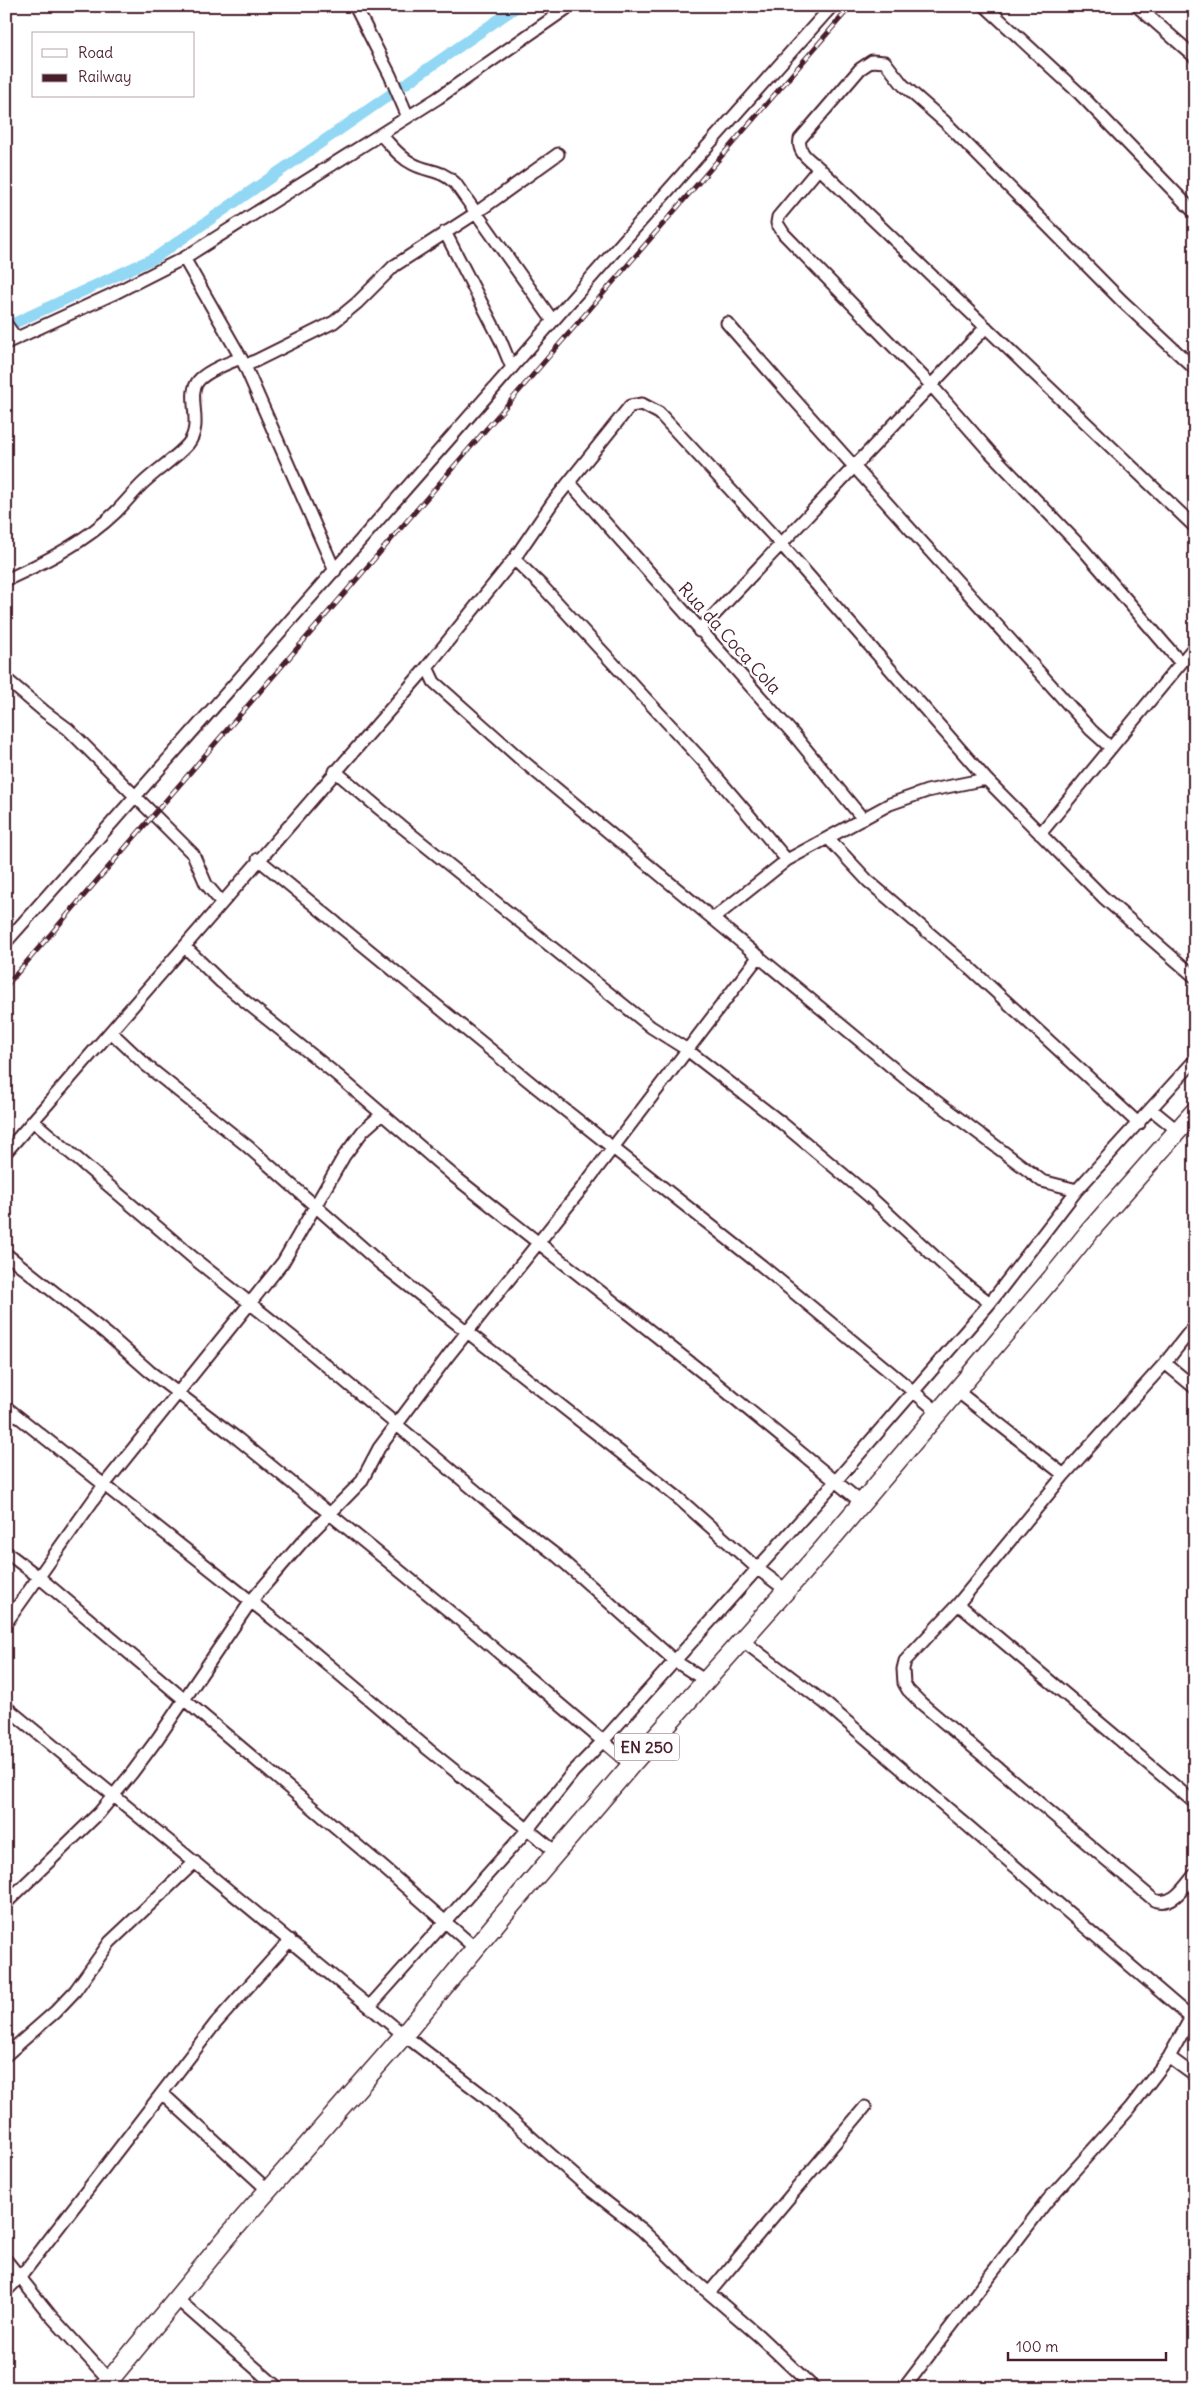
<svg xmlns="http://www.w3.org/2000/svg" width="1201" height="2394" font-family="Delius,sans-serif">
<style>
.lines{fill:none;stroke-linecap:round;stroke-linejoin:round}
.canal{stroke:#92d7f4;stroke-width:11}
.minor-casing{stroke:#4a1f2b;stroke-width:15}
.primary-casing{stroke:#4a1f2b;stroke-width:21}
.minor{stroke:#fff;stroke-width:11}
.primary{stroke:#fff;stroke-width:18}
.rail-casing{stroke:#4a1f2b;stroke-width:5}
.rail{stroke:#fff;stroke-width:3;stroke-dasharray:9;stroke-linecap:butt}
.labels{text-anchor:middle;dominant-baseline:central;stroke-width:4.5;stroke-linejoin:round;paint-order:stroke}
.shield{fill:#fff;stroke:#80626b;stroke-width:1}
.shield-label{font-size:16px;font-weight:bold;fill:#4a1f2b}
.street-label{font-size:18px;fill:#4a1f2b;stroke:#fff}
</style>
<rect width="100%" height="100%" fill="#fff"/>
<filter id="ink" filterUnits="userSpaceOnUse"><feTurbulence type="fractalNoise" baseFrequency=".02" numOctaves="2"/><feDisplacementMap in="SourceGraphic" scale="10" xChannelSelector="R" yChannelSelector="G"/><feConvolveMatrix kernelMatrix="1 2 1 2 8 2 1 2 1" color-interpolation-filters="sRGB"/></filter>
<g filter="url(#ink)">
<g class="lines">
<!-- canal -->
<path class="canal" d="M6 327 156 257 518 6"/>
<!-- minor casing -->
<g class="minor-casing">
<path id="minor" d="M355 6 390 75 408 117
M985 6 1079 93 1195 213
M1137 6 1195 57
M381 135C391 145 400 158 413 164 428 172 440 169 455 183L553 321
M819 168 1195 527
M445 232 500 339 512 368
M184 258 241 358
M727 323C846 460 970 594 1091 730L1111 748
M6 324 16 338
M6 343 113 294 184 258 438 98 570 6
M245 366 335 571
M569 482 795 736 863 819
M514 559 542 586 703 761 787 860
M6 580C45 562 85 542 116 512 125 503 133 493 142 484 156 470 175 459 188 444 205 423 184 394 200 379 211 369 228 363 241 358L245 366 334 322 357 303 394 266 476 213 558 154
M699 631 986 327
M1180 662 1082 548 989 451 931 385 784 234 777 223 778 217 819 168C810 160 797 153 800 139L860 69 872 61 885 62 903 85 945 122 1122 301 1195 369
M427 667 434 682 518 757 905 1078 1042 1181 1077 1190
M6 679 45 712 68 729 193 854 206 884 222 903
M335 771 381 810 651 1027 686 1049 783 1124 869 1196 960 1280 990 1303
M1040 834 1195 646
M828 838 868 881 971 969 1139 1124
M258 859 536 1087 762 1266 938 1412
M714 918 787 860 890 804 927 791 986 779
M6 942C283 632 554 316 832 6
M185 947 221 982 337 1075 455 1177 711 1379 862 1503
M112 1033 147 1066 246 1145 381 1264 677 1497 758 1569 786 1590
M1151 1109 1178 1131
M33 1121 197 1261 291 1336 509 1519 557 1556 675 1661 706 1681
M6 1152 427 667 514 559 553 502 630 406 642 404 659 413 781 544 986 779 1103 897 1195 977
M6 1254 107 1334 149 1371 238 1439 471 1629 631 1765
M1195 1325 1165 1363 1064 1475 958 1604 905 1661 903 1669 904 1683 908 1690 921 1703 1154 1900C1173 1907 1184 1887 1195 1874
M1165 1363 1195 1388
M957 1391 1064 1475
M6 1407 292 1634 429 1750 557 1853
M6 1552 40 1578 384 1868 475 1948
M958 1604 1195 1803
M6 1623 104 1485 283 1262 344 1156 363 1131 382 1114
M743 1641 825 1703 1190 2017
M6 1707 404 2035 484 2096 592 2191 642 2230 694 2280 759 2336 814 2388
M6 1903 99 1813 132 1773 158 1738 251 1601 302 1542 361 1482 379 1448 448 1356 582 1188 759 956
M370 2006 528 1829 573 1772 603 1741 835 1482 990 1303 1077 1190 1195 1060
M6 2055 55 2012 75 1991 110 1942 195 1862
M1169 2057 1195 2076
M163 2094 269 2191
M6 2260 50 2315 110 2381
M6 2291 21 2276 215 2024 290 1940
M709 2293 865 2107
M177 2299 278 2388
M904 2388 1047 2201 1130 2108 1169 2057 1194 2012"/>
</g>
<!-- primary casing -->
<g class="primary-casing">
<path id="primary" d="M103 2388 228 2236 404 2035 502 1916 631 1765 822 1550 1052 1278 1089 1232 1195 1111"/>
</g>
<!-- minor -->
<use href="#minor" class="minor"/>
<!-- primary -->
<use href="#primary" class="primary"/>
<!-- rail casing -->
<g class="rail-casing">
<path id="rail" d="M6 986 851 6"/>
</g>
<!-- rail -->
<use href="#rail" class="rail"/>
</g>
</g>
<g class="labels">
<!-- shield labels -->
<rect class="shield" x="614.5" y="1733.5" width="65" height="27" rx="4"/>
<g class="shield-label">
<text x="647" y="1747">EN 250</text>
</g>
<!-- street labels -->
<g class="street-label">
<text transform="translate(730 638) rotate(48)">Rua da Coca Cola</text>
</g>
</g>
<!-- margin -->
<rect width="1201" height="2394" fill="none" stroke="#fff" stroke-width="25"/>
<rect x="12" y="12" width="1176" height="2369" fill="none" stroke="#4a1f2b" stroke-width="2" filter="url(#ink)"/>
<!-- legend -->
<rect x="32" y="32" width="162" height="65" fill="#ffffff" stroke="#b7a5aa"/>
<rect x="42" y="49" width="25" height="8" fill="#ffffff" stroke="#b7a5aa"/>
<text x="78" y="58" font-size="15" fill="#4a1f2b">Road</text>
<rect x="42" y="74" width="25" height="8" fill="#4a1f2b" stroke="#b7a5aa"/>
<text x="78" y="82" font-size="15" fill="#4a1f2b">Railway</text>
<!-- scale -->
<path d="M1008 2352v8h158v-8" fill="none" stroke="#4a1f2b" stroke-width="2.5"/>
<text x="1016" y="2352" font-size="15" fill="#4a1f2b" stroke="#ffffff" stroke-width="4" paint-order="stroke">100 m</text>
</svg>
